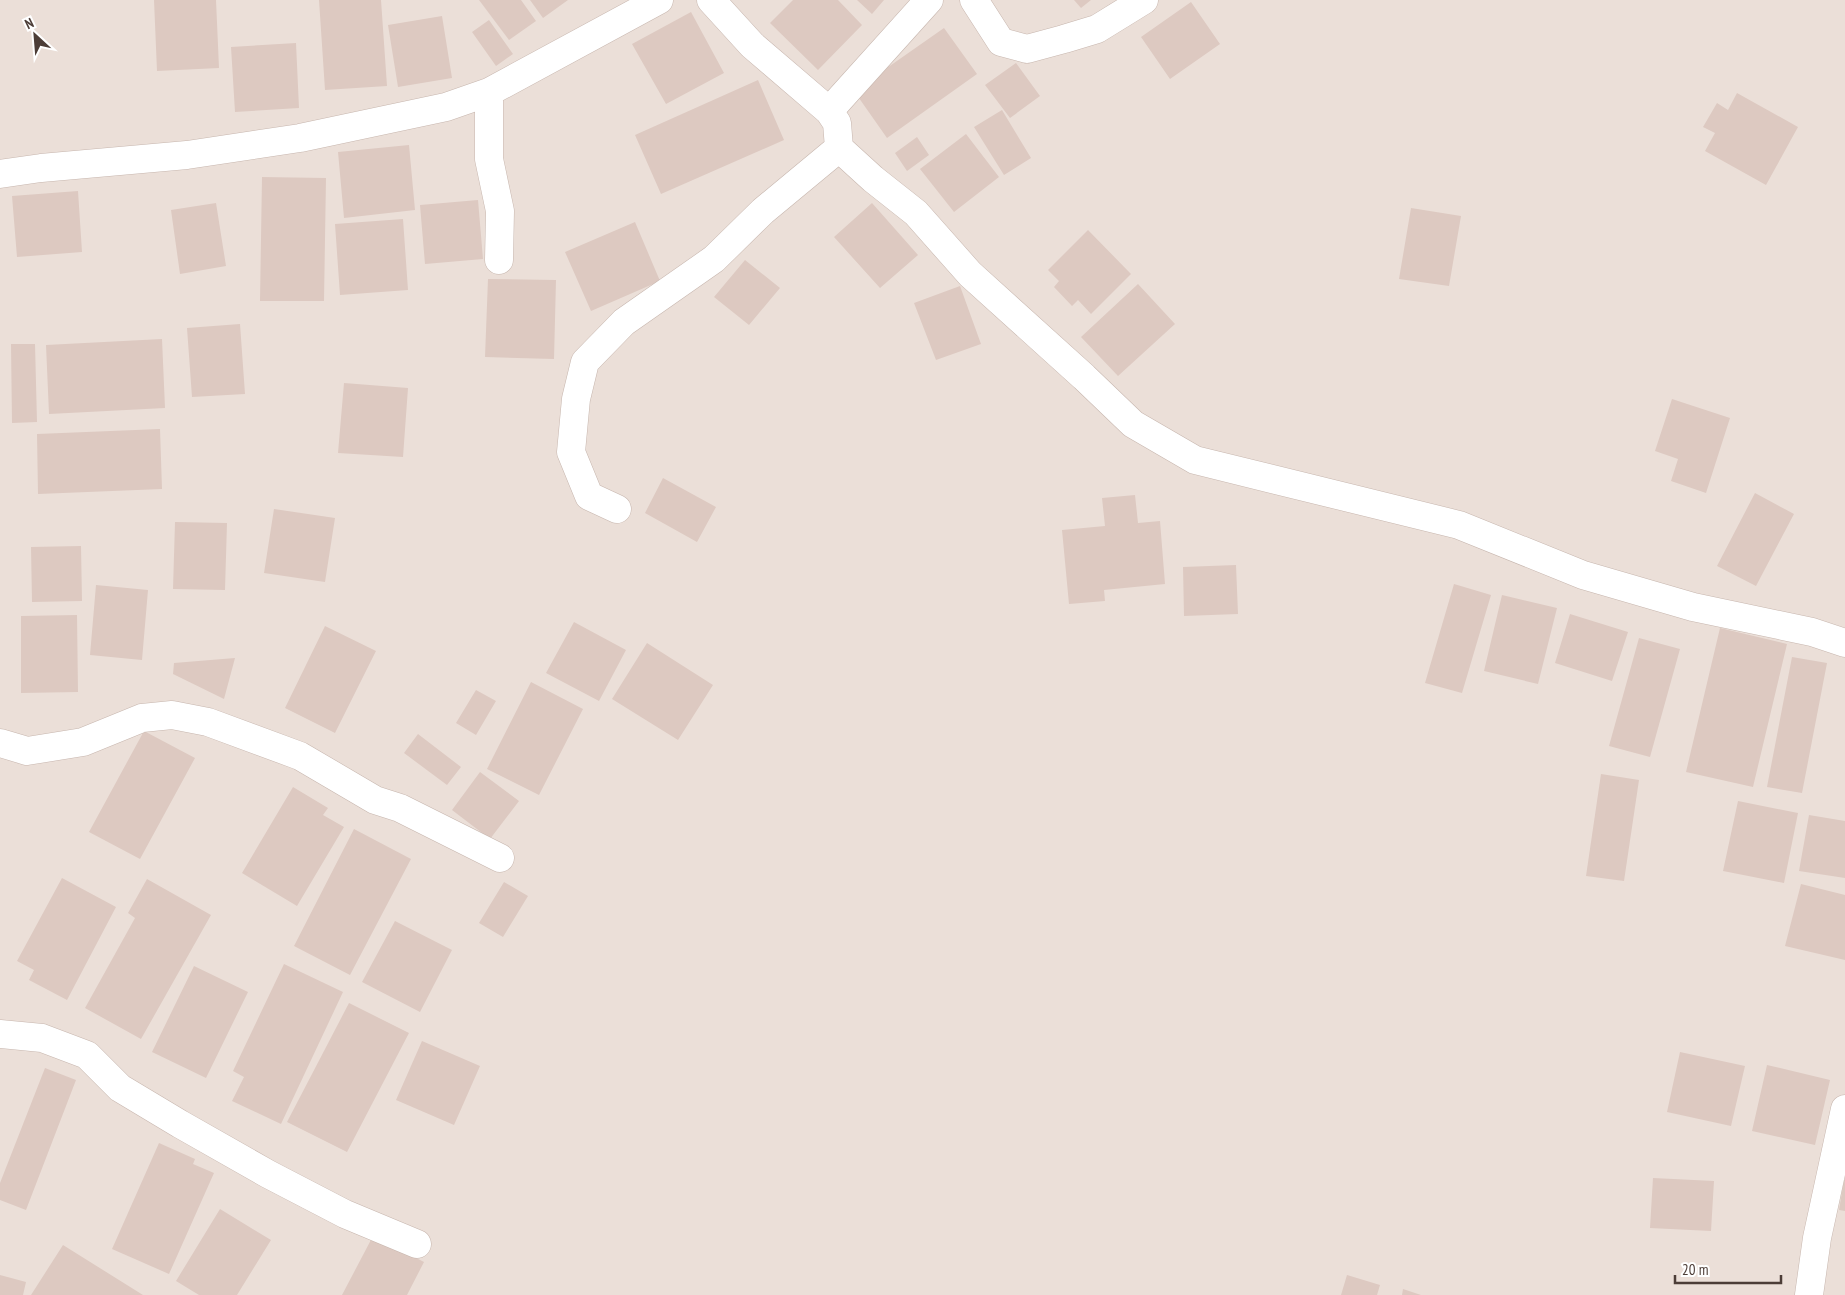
<svg xmlns="http://www.w3.org/2000/svg" width="1845" height="1295" font-family="'PT Sans Narrow',sans-serif">
<style>
.residential{fill:#ebdfd8}
.building{fill:#ddc9c1}
.lines{fill:none;stroke-linecap:round;stroke-linejoin:round}
.minor-casing{stroke:#c7b6ae;stroke-width:29}
.minor{stroke:#fff;stroke-width:28}
</style>
<rect width="100%" height="100%" fill="#f7efea"/>
<!-- residential -->
<path class="residential" d="M0 0H1845V1295H0Z"/>
<!-- building -->
<path class="building" d="M154 0H216L219 68 157 71Z
M319 0H381L387 86 325 90Z
M479 0H521L536 21 509 40Z
M530 0H568L543 18Z
M793 0H838L862 25 818 70 770 23Z
M857 0H884L872 14Z
M1074 0H1091L1081 8Z
M1191 2 1220 44 1170 79 1141 37Z
M691 12 724 73 666 104 632 44Z
M442 16 452 78 398 87 388 25Z
M489 20 513 54 496 66 472 32Z
M944 28 977 74 887 138 854 91Z
M296 43 299 108 235 112 231 47Z
M1016 63 1040 96 1010 118 985 85Z
M758 80 784 140 661 194 635 135Z
M1737 93 1798 127 1766 185 1705 151 1715 133 1703 127 1717 103 1728 110Z
M1002 110 1031 158 1004 175 974 127Z
M966 134 999 177 954 212 920 169Z
M917 137 929 155 907 171 895 153Z
M409 145 415 210 344 218 338 152Z
M262 177 326 178 324 301H260Z
M78 191 82 252 17 257 12 196Z
M478 200 483 259 425 264 420 205Z
M216 203 226 266 180 274 171 210Z
M872 203 918 255 880 288 834 237Z
M1411 208 1461 216 1449 286 1399 279Z
M403 219 408 290 340 295 335 224Z
M635 222 660 281 591 311 565 252Z
M1088 230 1131 274 1091 314 1078 300 1072 306 1054 287 1059 281 1048 270Z
M745 260 780 288 749 325 714 297Z
M488 279 556 280 554 359 485 357Z
M1138 284 1175 324 1118 376 1081 337Z
M960 286 981 344 936 360 914 303Z
M240 324 245 394 192 397 187 328Z
M162 339 165 408 49 414 46 345Z
M11 344H35L37 422 12 423Z
M344 383 408 388 403 457 338 453Z
M1672 399 1730 418 1706 493 1671 481 1678 459 1655 451Z
M160 429 162 489 38 494 37 434Z
M663 478 716 507 697 542 645 513Z
M1755 493 1794 514 1756 586 1717 566Z
M1135 495 1138 523 1160 521 1165 584 1104 590 1105 601 1069 604 1062 530 1105 526 1102 498Z
M274 509 335 518 325 582 264 573Z
M175 522 227 523 225 590 173 589Z
M81 546 82 601 32 602 31 547Z
M1236 565 1238 614 1184 616 1183 567Z
M1454 584 1491 595 1462 693 1425 683Z
M96 585 148 590 142 660 90 655Z
M1502 595 1557 608 1538 684 1484 671Z
M1570 614 1628 632 1612 681 1555 663Z
M77 615 78 692 21 693V616Z
M574 622 626 650 599 701 546 673Z
M325 626 376 651 335 733 285 708Z
M1720 628 1787 644 1753 787 1686 772Z
M1639 638 1680 649 1650 757 1609 746Z
M647 643 713 685 678 740 612 699Z
M1792 657 1827 663 1802 793 1767 787Z
M235 658 224 699 173 674 174 663Z
M531 682 583 709 539 795 487 769Z
M476 690 496 701 476 735 456 723Z
M144 731 195 758 140 859 89 832Z
M418 734 461 767 447 785 404 753Z
M480 772 519 801 490 839 452 810Z
M1601 774 1639 780 1624 881 1586 876Z
M293 787 328 808 323 815 344 827 297 906 242 873Z
M1738 801 1798 813 1784 883 1723 871Z
M1809 815 1845 821V878L1799 871Z
M354 829 411 859 350 975 294 946Z
M62 878 116 907 67 1000 29 980 34 970 17 961Z
M147 879 211 915 141 1039 85 1008 135 918 128 913Z
M504 882 528 896 503 937 479 923Z
M1801 884 1845 895V960L1785 946Z
M395 921 452 950 420 1012 362 982Z
M284 964 343 992 281 1124 232 1101 244 1077 233 1071Z
M194 966 248 992 206 1078 152 1052Z
M349 1003 409 1033 347 1152 287 1122Z
M422 1041 480 1066 454 1125 396 1100Z
M1680 1052 1745 1066 1731 1126 1667 1112Z
M1767 1065 1830 1080 1815 1145 1752 1131Z
M45 1068 76 1080 26 1210 0 1200V1183Z
M159 1143 195 1159 193 1164 214 1173 169 1274 112 1249Z
M1653 1178 1714 1181 1711 1231 1650 1228Z
M1844 1180H1845V1211L1839 1210Z
M220 1209 271 1240 237 1295H199L176 1281Z
M373 1236 424 1262 407 1295H342Z
M63 1245 143 1295H31Z
M0 1275 26 1282 23 1295H0Z
M1347 1275 1380 1285 1377 1295H1341Z
M1403 1289 1421 1295H1402Z"/>
<g class="lines">
<!-- minor casing -->
<g class="minor-casing">
<path id="minor" d="M711 0 752 45 829 111
M929 0 829 111 837 123 839 148 873 179 916 213 970 274 1084 377 1133 424 1195 460 1459 525 1583 575 1693 607 1812 632 1845 643
M974 0 1001 42 1027 49 1064 39 1097 29 1144 0
M489 92 659 0
M0 174 41 168 187 155 300 138 446 107 489 92V159L500 211 499 260
M617 509 589 496 571 452 576 399 585 362 624 322 714 259 763 211 839 148
M0 743 27 751 83 742 142 718 172 715 208 722 300 756 375 800 400 808 500 858
M0 1034 42 1038 87 1055 120 1088 180 1124 268 1174 345 1214 417 1244
M1809 1295 1817 1238 1845 1109"/>
</g>
<!-- minor -->
<use href="#minor" class="minor"/>
</g>
<!-- north arrow -->
<g transform="translate(35 35) rotate(334)" stroke="#ffffff" stroke-width="4" paint-order="stroke">
<path d="M0-4L9 19L0 12L-9 19Z" fill="#4c3d37"/>
<text y="-8" font-size="14" font-weight="bold" text-anchor="middle" fill="#4c3d37">N</text>
</g>
<!-- scale -->
<path d="M1675 1275v8h106v-8" fill="none" stroke="#4c3d37" stroke-width="2.5"/>
<text x="1682" y="1275" font-size="15" fill="#4c3d37" stroke="#ffffff" stroke-width="4" paint-order="stroke">20 m</text>
</svg>
